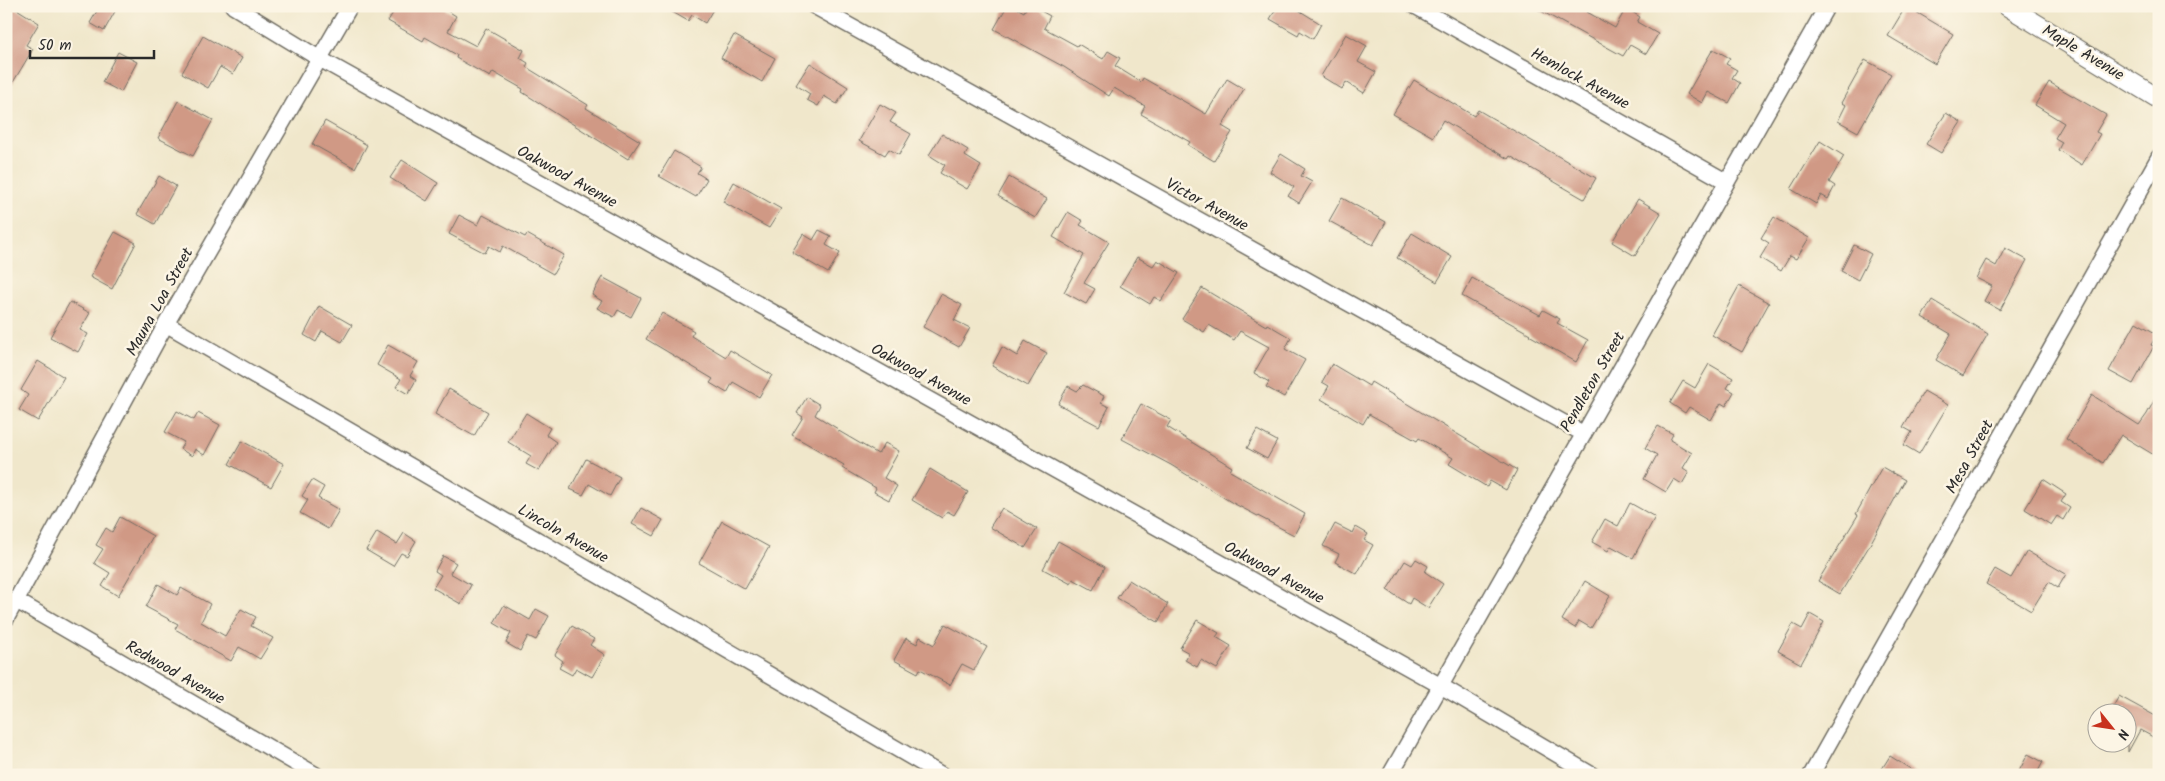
<svg xmlns="http://www.w3.org/2000/svg" width="2165" height="781" font-family="Kalam,sans-serif">
<style>
.building{fill:#d09985}
.lines{fill:none;stroke-linecap:round;stroke-linejoin:round}
.minor-casing{stroke:#706d63;stroke-width:18}
.tertiary-casing{stroke:#706d63;stroke-width:21}
.minor{stroke:#fff;stroke-width:15}
.tertiary{stroke:#fff;stroke-width:19}
.labels{text-anchor:middle;dominant-baseline:central;stroke-width:5;stroke-linejoin:round;paint-order:stroke}
.street-label{font-size:16px;fill:#2b2b2b;stroke:#fcf5e5}
</style>
<rect width="100%" height="100%" fill="#fcf5e5"/>
<filter id="ink" filterUnits="userSpaceOnUse"><feTurbulence type="fractalNoise" baseFrequency=".02" numOctaves="2"/><feDisplacementMap in="SourceGraphic" scale="10" xChannelSelector="R" yChannelSelector="G"/><feConvolveMatrix kernelMatrix="1 2 1 2 8 2 1 2 1" color-interpolation-filters="sRGB"/></filter>
<filter id="wash" filterUnits="userSpaceOnUse"><feTurbulence type="fractalNoise" baseFrequency=".0096" numOctaves="4" result="noise"/><feDisplacementMap in="SourceGraphic" scale="20" xChannelSelector="R" yChannelSelector="G"/><feGaussianBlur stdDeviation="1.12" result="paint"/><feColorMatrix in="noise" values="0 0 0 0 0 0 0 0 0 0 0 0 0 0 0 0 0 1.4 0 .05"/><feComposite in="paint" operator="in"/></filter>
<g filter="url(#wash)">
<rect width="100%" height="100%" fill="#f0e7cb"/>
<g id="blocks">
<!-- building -->
<path class="building" d="M6 6H12L39 23 26 45 33 49 6 94Z
M100 6H118L104 31 90 23Z
M397 6H440L456 16 448 31 476 46 486 28 524 50 520 58 528 63 526 67 588 105 586 108 640 141 628 159 522 92 523 89 493 72 490 77 456 58 457 55 425 37 423 41 388 21Z
M662 6H715L705 23 692 15 688 21Z
M1007 6H1013L1024 12 1027 6H1032L1050 16 1044 28 1077 46 1078 44 1103 59 1108 51 1120 58 1115 66 1141 82 1143 78 1206 114 1227 79 1244 89 1222 126 1232 132 1214 161 1188 145 1190 142 1141 114 1145 106 1114 88 1109 96 1064 67 994 29Z
M1278 6H1292L1321 24 1313 39 1300 31 1298 35 1270 19Z
M1532 6H1590L1587 12 1615 28 1626 8 1640 17 1637 22 1658 34 1646 54 1630 45 1623 56Z
M1906 6 1953 34 1935 64 1888 36Z
M1346 34 1367 46 1358 62 1376 72 1364 93 1346 82 1342 89 1321 76Z
M734 35 775 58 762 82 721 58Z
M203 36 242 58 233 74 220 67 208 88 182 73Z
M1713 49 1730 58 1726 64 1737 70 1732 78 1740 83 1729 103 1708 92 1702 103 1687 94Z
M118 52 137 62 121 92 102 82Z
M1865 60 1891 74 1858 132 1838 121 1846 105 1841 103Z
M810 63 848 87 837 104 824 96 818 106 807 100 810 94 796 85Z
M1414 80 1474 116 1478 110 1596 178 1584 199 1510 156 1508 159 1443 120 1433 137 1393 114Z
M2049 82 2106 115 2096 132 2100 134 2082 165 2058 150 2062 142 2055 138 2064 123 2035 105Z
M178 101 213 120 193 156 158 138Z
M880 104 896 113 890 122 911 134 899 155 889 149 885 155 859 141Z
M1946 113 1961 122 1941 153 1926 144Z
M325 121 367 145 355 168 312 144Z
M942 134 968 150 965 156 981 166 967 189 940 173 945 165 929 155Z
M1820 141 1844 156 1829 182 1835 186 1828 199 1821 195 1816 204 1791 189Z
M674 151 701 167 697 173 707 179 696 197 659 176Z
M1281 154 1305 169 1301 176 1312 182 1299 203 1288 196 1294 187 1270 172Z
M402 160 438 183 427 201 390 178Z
M159 176 176 186 155 224 137 214Z
M1009 177 1047 199 1035 218 998 196Z
M734 182 781 209 769 228 723 202Z
M1342 198 1386 222 1373 245 1329 221Z
M1638 199 1661 213 1635 256 1612 242Z
M1068 212 1083 221 1080 225 1109 242 1084 283 1095 289 1086 304 1064 292 1084 255 1053 237Z
M459 215 478 225 483 215 525 237 527 234 564 255 553 274 503 246 500 252 489 246 485 253 449 234Z
M1774 217 1809 238 1796 259 1790 256 1781 271 1760 258 1769 243 1761 238Z
M819 230 831 236 826 245 840 253 828 273 792 252 803 234 813 240Z
M115 232 136 243 112 289 90 277Z
M1412 233 1452 257 1437 282 1397 258Z
M1854 245 1871 254 1858 280 1841 271Z
M2005 248 2027 260 2000 310 1984 301 1992 286 1976 278 1986 260 1996 266Z
M1137 257 1153 266 1157 260 1179 273 1161 301 1154 297 1150 304 1120 286Z
M602 277 641 298 631 317 618 310 614 317 597 308 602 301 592 295Z
M1472 278 1540 315 1543 310 1560 319 1557 323 1588 340 1576 362 1529 335 1530 334 1462 296Z
M1739 286 1769 303 1742 352 1712 335Z
M1202 288 1266 326 1267 324 1291 338 1285 349 1305 360 1284 397 1266 387 1269 382 1254 373 1269 347 1240 331 1234 340 1209 325 1204 332 1182 319Z
M941 294 962 305 954 320 970 328 959 347 923 327Z
M1932 300 1988 334 1963 376 1936 360 1951 334 1922 317Z
M70 302 90 313 80 330 88 334 78 352 50 337Z
M319 306 352 325 342 342 322 331 316 342 304 335Z
M662 313 694 331 691 336 726 357 730 350 772 375 759 397 733 382 727 393 710 383 713 379 646 339Z
M2136 322 2157 334 2151 345 2154 346 2133 384 2109 371Z
M1025 341 1047 353 1028 386 992 366 1002 347 1017 356Z
M388 345 418 362 410 376 416 380 408 394 396 387 401 379 377 365Z
M38 361 64 377 38 421 19 410 28 395 21 390Z
M1332 364 1369 386 1371 382 1517 470 1506 490 1490 481 1487 487 1449 464 1453 458 1419 438 1417 441 1369 414 1363 424 1321 399 1329 386 1322 382Z
M1709 364 1733 378 1727 388 1734 392 1726 406 1721 403 1711 420 1689 407 1685 413 1670 403 1683 381 1695 388Z
M1083 385 1104 396 1101 403 1109 407 1099 426 1058 404 1068 386 1077 391Z
M449 389 488 412 474 436 435 414Z
M1924 391 1948 405 1919 454 1904 445 1912 432 1903 427Z
M2159 391V458L2121 435 2103 463 2066 439 2092 395 2139 425 2147 414Z
M807 397 820 405 815 415 838 429 837 430 878 454 885 443 899 451 884 478 897 486 889 500 874 492 876 488 842 468 844 465 792 435 803 417 797 413Z
M1141 404 1171 420 1167 427 1232 467 1230 471 1305 514 1294 535 1231 502 1171 465 1122 439Z
M177 411 194 420 198 413 220 425 204 455 195 449 192 456 180 449 184 442 165 432Z
M526 413 550 428 546 435 556 442 539 471 526 464 531 456 508 442Z
M1658 426 1673 434 1670 440 1692 453 1683 468 1689 472 1682 484 1674 479 1666 492 1644 479 1657 455 1645 448Z
M1257 430 1277 441 1267 459 1247 448Z
M242 441 284 464 271 487 229 464Z
M586 459 620 477 610 496 589 484 583 495 570 489Z
M1882 467 1905 480 1868 548 1840 594 1818 581 1858 515 1856 514Z
M930 469 968 492 954 515 947 511 942 518 912 500Z
M2043 479 2066 494 2061 502 2070 508 2063 520 2057 516 2051 525 2025 509Z
M312 480 324 487 318 498 339 510 328 529 300 513 308 500 302 496Z
M1630 503 1655 517 1633 558 1611 546 1608 551 1592 542 1605 519 1618 526Z
M641 508 663 520 654 536 632 524Z
M1002 508 1037 529 1025 548 990 527Z
M120 517 153 536 118 596 102 586 110 573 94 563 103 549 96 545 106 528 112 532Z
M722 521 769 547 745 589 699 563Z
M1335 524 1353 533 1356 527 1368 534 1364 540 1373 545 1357 574 1335 562 1339 554 1323 546Z
M377 532 397 544 404 533 416 541 407 556 401 553 393 566 366 550Z
M1058 541 1105 567 1093 590 1073 579 1071 584 1043 569Z
M2027 551 2066 574 2058 588 2049 582 2031 611 1986 584 1995 569 2011 578Z
M443 556 456 563 450 573 471 585 461 604 433 588 441 575 435 571Z
M1416 559 1428 566 1425 572 1443 584 1428 608 1412 598 1409 604 1387 590 1405 561 1412 565Z
M1129 580 1168 604 1158 622 1117 598Z
M1585 581 1610 596 1591 628 1579 621 1575 628 1562 620Z
M158 584 177 595 181 588 210 604 201 622 225 636 241 609 256 617 251 626 273 638 260 659 239 647 231 661 175 629 178 624 146 607Z
M504 605 530 620 536 609 549 616 536 640 528 636 520 651 506 643 511 633 494 623Z
M1810 614 1824 622 1801 664 1778 651 1793 624 1802 629Z
M1197 620 1219 633 1216 637 1231 646 1217 669 1201 660 1197 667 1185 660 1189 653 1180 648Z
M945 624 987 647 974 670 962 664 950 685 920 669 918 673 894 660 906 638 917 644 920 637 934 645Z
M572 626 594 639 590 645 605 655 592 677 576 668 572 675 559 668 563 661 555 655Z
M2119 696 2159 718V726L2153 737 2140 730 2128 752V714H2109Z
M2028 754 2043 762 2036 775H2017Z
M1890 756 1920 775H1878Z"/>
</g>
</g>
<g filter="url(#ink)">
<use href="#blocks" fill-opacity="0" stroke="#706d63" stroke-width="1"/>
<g class="lines">
<!-- minor casing -->
<g class="minor-casing">
<path id="minor" d="M233 6 320 59 1441 686 1592 775
M814 6 1584 434
M1415 6 1727 182
M166 324 942 775
M17 601 316 775
M6 619 166 324 350 6
M1390 775 1827 6
M1811 775 2159 157"/>
</g>
<!-- tertiary casing -->
<g class="tertiary-casing">
<path id="tertiary" d="M2007 6 2159 99"/>
</g>
<!-- minor -->
<use href="#minor" class="minor"/>
<!-- tertiary -->
<use href="#tertiary" class="tertiary"/>
</g>
</g>
<g class="labels">
<!-- street labels -->
<g class="street-label">
<text transform="translate(2083 53) rotate(31)">Maple Avenue</text>
<text transform="translate(1580 79) rotate(29)">Hemlock Avenue</text>
<text transform="translate(567 177) rotate(29)">Oakwood Avenue</text>
<text transform="translate(1207 205) rotate(29)">Victor Avenue</text>
<text transform="translate(160 302) rotate(-61)">Mauna Loa Street</text>
<text transform="translate(921 375) rotate(29)">Oakwood Avenue</text>
<text transform="translate(1593 382) rotate(-60)">Pendleton Street</text>
<text transform="translate(1970 457) rotate(-61)">Mesa Street</text>
<text transform="translate(563 534) rotate(30)">Lincoln Avenue</text>
<text transform="translate(1274 573) rotate(29)">Oakwood Avenue</text>
<text transform="translate(175 673) rotate(30)">Redwood Avenue</text>
</g>
</g>
<!-- margin -->
<rect width="2165" height="781" fill="none" stroke="#fcf5e5" stroke-width="25"/>
<!-- north arrow -->
<g transform="translate(2112 728) rotate(120)"><circle r="24" fill="#fcf5e5" stroke="#a8a49b"/>
<path d="M0-4L9 19L0 12L-9 19Z" fill="#c8321e"/>
<text y="-8" font-size="14" font-weight="bold" text-anchor="middle" fill="#2b2b2b">N</text>
</g>
<!-- scale -->
<path d="M30 50v8h124v-8" fill="none" stroke="#2b2b2b" stroke-width="2.5"/>
<text x="38" y="50" font-size="15" fill="#2b2b2b" stroke="#fcf5e5" stroke-width="4" paint-order="stroke">50 m</text>
</svg>
